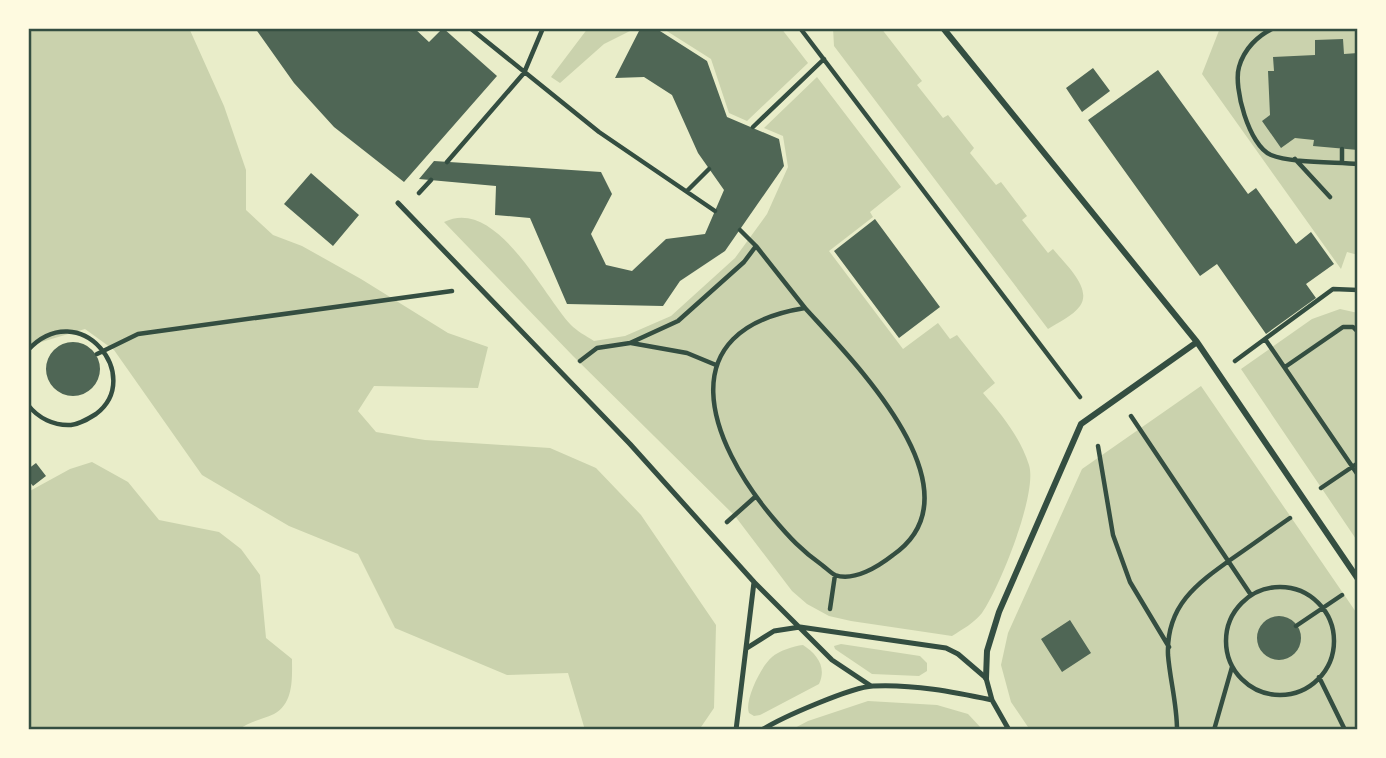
<svg xmlns="http://www.w3.org/2000/svg" width="1386" height="758" font-family="'Nunito Sans',sans-serif">
<style>
.green{fill:#cad2ad}
.building{fill:#4f6655}
.lines{fill:none;stroke-linecap:round;stroke-linejoin:round}
.path{stroke:#344e41;stroke-width:4.5}
.service{stroke:#344e41;stroke-width:5}
.pedestrian{stroke:#344e41;stroke-width:6}
.neatline{fill:none;stroke:#344e41;stroke-width:2.5}
</style>
<rect width="100%" height="100%" fill="#e9edc9"/>
<!-- green -->
<path class="green" d="M28 28H189L224 106 246 170V210L273 235 302 246 361 279 448 333 488 347 478 388 374 386 358 411 376 432 425 440 550 448 596 468 641 515 716 625 714 708 699 730H585L568 673 507 675 395 628 358 554 289 526 202 475 114 350 85 329 28 346Z
M588 28H636L604 44 560 83 551 77Z
M662 28H781L808 63 747 121 729 113 711 59Z
M833 28H881L922 81 917 85 943 118 948 115 974 148 970 153 996 185 1001 182 1027 216 1022 220 1048 253 1053 249C1064 263 1093 288 1080 306 1073 316 1057 323 1048 329L834 46Z
M1220 28H1358V255L1347 252 1341 269 1202 74Z
M817 77 901 187 870 212 873 217 829 251 903 349 938 323 950 339 957 335 995 383 983 393C1002 415 1020 437 1029 465 1038 493 999 589 982 613 974 623 963 629 952 636L851 621 829 616 807 604 792 591 735 516 573 356 444 222C496 196 542 294 571 325 577 331 586 336 594 341L625 336 671 316 735 258 767 214 788 167 783 136 764 128Z
M1340 309 1358 313V542L1241 369 1312 319Z
M1201 386 1358 615V730H1030L1011 702 1001 665 1008 633 1082 469Z
M92 462 128 482 159 520 219 532 241 549 260 575 266 638 292 659C292 678 294 703 274 714 261 720 250 721 238 730H28V492L70 469Z
M841 644 920 656 927 663V671L919 676 872 674 835 649 834 646Z
M803 645C817 654 827 667 819 684L760 715 754 716 749 713C744 701 761 666 772 657 779 651 793 646 803 645Z
M868 701 937 705 968 714 983 730H791L808 721Z"/>
<!-- building -->
<path class="building" d="M255 28H414L429 42 443 28 497 76 404 182 334 127 294 83Z
M639 31H660L707 61 727 117 779 139 784 166 725 251 680 281 663 306 567 304 530 218 495 215 496 186 419 179 434 161 601 172 612 194 591 234 606 265 632 271 666 239 705 234 724 190 698 153 672 95 644 77 615 78Z
M1343 39 1344 54 1358 53V150L1313 146 1314 140 1295 138 1281 148 1262 121 1270 115 1268 71H1274L1273 57 1315 55V40Z
M1093 68 1110 91 1082 112 1066 88Z
M1158 70 1248 194 1256 188 1296 244 1311 232 1334 264 1306 284 1316 298 1266 334 1217 264 1200 276 1088 120Z
M311 173 359 215 333 246 284 204Z
M875 219 940 307 899 338 834 251Z
M46 369a27 27 0 1 1 54 0a27 27 0 1 1-54 0Z
M36 463 46 476 33 486 28 480V469Z
M1257 638a22 22 0 1 1 44 0a22 22 0 1 1-44 0Z
M1070 620 1091 653 1062 672 1041 639Z"/>
<g class="lines">
<!-- path -->
<path class="path" d="M470 28 599 132 715 211
M800 28 1080 397
M1274 28C1258 35 1244 49 1239 67 1233 87 1249 146 1271 155 1290 163 1335 162 1358 164
M753 127 824 59
M1295 159 1330 197
M447 162 524 73 543 28
M1342 162V149
M687 191 709 169
M419 193 431 180
M740 230 756 246 805 308
M805 308C851 359 985 491 893 555 879 566 854 582 835 575 831 573 826 568 822 565 802 551 789 537 773 518 708 441 668 330 805 308Z
M1265 339 1358 475
M631 343 687 353 716 365
M28 350C80 295 145 377 96 414 88 419 80 424 71 425 54 426 38 418 28 405
M97 354 138 334 452 291
M580 361 597 348 630 343 678 321 744 262 756 246
M1235 361 1333 289 1358 290
M1285 367 1343 327H1353L1358 332
M1131 416 1251 595
M1098 446 1113 535 1130 582 1169 647
M1321 488 1358 463
M727 522 755 497
M1226 641a54 54 0 1 1 108 0a54 54 0 1 1-108 0Z
M830 609 835 575
M1296 626 1342 595
M1319 677 1345 730
M1177 730C1177 704 1170 680 1168 655 1166 606 1196 584 1233 558 1252 545 1271 531 1290 518
M1208 730H1219
M1214 730 1232 667"/>
<!-- service -->
<path class="service" d="M398 203 630 444 754 582 832 660 871 686
M747 648 774 631 800 627 946 648 958 654 986 678 992 700 1009 730
M736 730 754 582
M762 730C782 717 852 687 873 686 913 684 954 692 992 700"/>
<!-- pedestrian -->
<path class="pedestrian" d="M943 28 1197 342 1358 579
M986 678 987 651 999 612 1081 424 1197 342"/>
</g>
<!-- border -->
<rect width="1386" height="758" fill="none" stroke="#fefae0" stroke-width="60"/>
<rect x="30" y="30" width="1326" height="698" class="neatline"/>
</svg>
